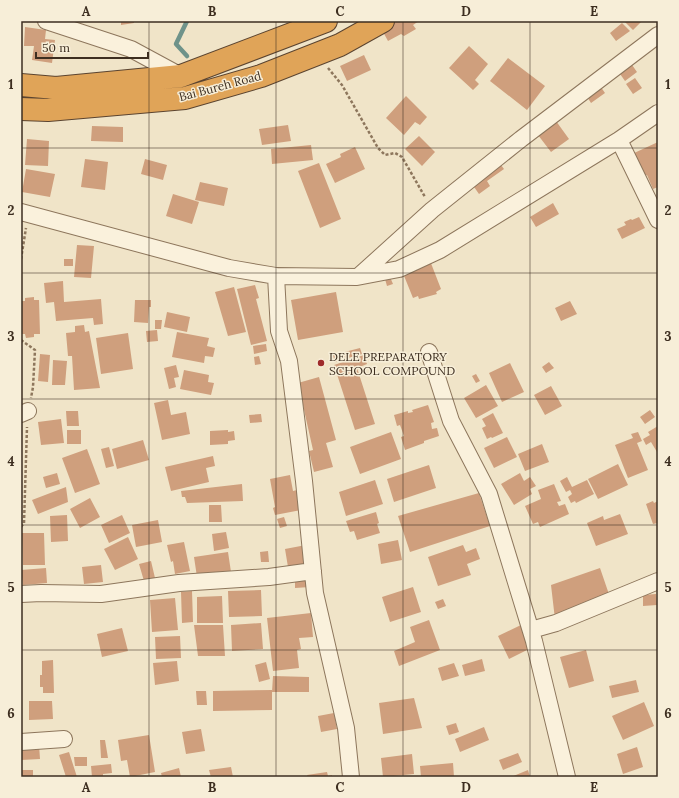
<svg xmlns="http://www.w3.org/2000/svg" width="679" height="798" font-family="Lora,serif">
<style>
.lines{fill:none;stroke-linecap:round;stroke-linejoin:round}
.stream{stroke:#6f938a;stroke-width:4.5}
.building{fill:#cf9f7d}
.minor-casing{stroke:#8d765c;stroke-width:18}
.highway-casing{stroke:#5b4430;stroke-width:24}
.path{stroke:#8d765c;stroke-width:2.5;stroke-dasharray:3 2;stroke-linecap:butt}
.minor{stroke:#faf1dc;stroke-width:16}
.highway{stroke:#e0a458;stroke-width:22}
.grid{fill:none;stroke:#3d2e20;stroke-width:1;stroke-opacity:0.55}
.poi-dot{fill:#9e2a2b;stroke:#f7eed8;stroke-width:1.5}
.labels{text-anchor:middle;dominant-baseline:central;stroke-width:3;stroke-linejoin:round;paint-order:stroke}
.street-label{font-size:12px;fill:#3d2e20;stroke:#f7eed8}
.poi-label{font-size:12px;fill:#3d2e20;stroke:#f7eed8;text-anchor:start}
.neatline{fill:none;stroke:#3d2e20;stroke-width:1.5}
.grid-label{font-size:13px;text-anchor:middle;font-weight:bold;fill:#3d2e20}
</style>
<rect width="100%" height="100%" fill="#f0e4c8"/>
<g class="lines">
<!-- stream -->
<path class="stream" d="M187 21 176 44 187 56"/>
</g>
<!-- building -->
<path class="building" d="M121 21H134V23L121 25Z
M377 21H419L413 25 416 29 404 36 401 34 388 41Z
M624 21H642L633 30Z
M622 23 630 31 616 41 610 33Z
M25 27 46 30 45 39 55 40 52 63 32 60 34 46H24Z
M469 46 488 64 475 80 479 84 473 90 449 68Z
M364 55 371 70 347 81 340 66Z
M625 55 637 72 625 81 613 64Z
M508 58 545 86 527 110 490 81Z
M635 78 642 88 633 94 626 84Z
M598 83 605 93 591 103 584 92Z
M406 96 427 117 420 125 415 122 404 135 386 118Z
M556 121 569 139 551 152 538 135Z
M288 125 291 141 262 145 259 129Z
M92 126 123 127V142L91 141Z
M419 136 435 152 422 166 405 149Z
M27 139 49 141 48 166 25 165Z
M658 142V187L653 189 647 175 643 177 632 154Z
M311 145 313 160 272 164 271 149Z
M355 147 365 169 335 183 326 164 341 157 340 154Z
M495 157 504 169 487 181 490 186 479 194 467 177Z
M85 159 108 162 105 190 81 187Z
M145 159 167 165 163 180 141 174Z
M319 163 341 219 320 228 298 171Z
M26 169 55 174 50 197 22 192Z
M200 182 228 188 224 206 195 200Z
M173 194 199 202 192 224 166 216Z
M553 203 559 214 536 227 530 217Z
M639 217 645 228 622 239 617 229 626 225 624 222 631 219 632 220Z
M77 245 94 246 91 278 74 277Z
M427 253 441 289 436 292 437 294 419 299 418 296 413 298 398 261Z
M64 259H73V266H64Z
M390 277 393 284 387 286 385 279Z
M63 281 64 302 101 299 103 324 94 325 93 318 56 321 54 302 46 303 44 283Z
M255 285 259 298 256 299 267 341 251 345 237 289Z
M234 287 246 332 228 336 215 292Z
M336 292 343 332 298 340 291 300Z
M34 297V300H39L40 334H34V337L26 338 25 334H21V301H25V298Z
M135 300H151V307H149L148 323 134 322Z
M570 301 577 314 561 321 555 308Z
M167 312 190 317 187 332 164 327Z
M155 320H162L161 329H155Z
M84 325 85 332 89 331 100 388 74 390 72 356H68L66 333 75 332V326Z
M157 330 158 341 147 342 146 331Z
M177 332 209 338 207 346 215 348 213 357 205 356 204 363 172 357Z
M128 333 133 369 101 374 96 338Z
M266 344 267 351 254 354 253 346Z
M360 348 362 354 335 362 333 355Z
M40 354 50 355 48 382 38 381Z
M364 355 367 364 357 368 375 424 355 430 334 365Z
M259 356 261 364 255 365 254 357Z
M53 360 67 361 65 385H52Z
M549 362 554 368 546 373 542 367Z
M510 363 524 392 502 402 489 373Z
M176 365 179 377 174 378 176 387 169 389 164 368Z
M184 370 209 375 208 382 214 383 211 395 180 389Z
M476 374 480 381 476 383 472 376Z
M319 377 336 440 326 443 333 467 314 472 309 451 313 450 298 383Z
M486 385 498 406 476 418 464 398Z
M551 386 562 406 545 415 534 395Z
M168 400 171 415 186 412 190 434 162 440 154 403Z
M428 405 434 422 431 423 432 429 437 428 439 436 424 441V443L405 450 401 437 404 436 400 425 397 426 394 415 408 411V413L413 412 412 410Z
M650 410 655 417 645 424 640 417Z
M66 411H78L79 426H67Z
M493 413 503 433 492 438 491 437 487 439 482 428 486 426 482 419Z
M261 414 262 422 250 423 249 415Z
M61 419 64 443 41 445 38 422Z
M658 426V451L657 452 651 442 646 445 643 439 650 435 648 432Z
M67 430H81V444H67Z
M228 430V432L234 431 235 440 228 441V444L210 445V431Z
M391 432 401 459 360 474 350 447Z
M638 432 642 441 637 443 648 470 628 478 615 445 633 438 631 434Z
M507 437 517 457 494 468 484 448Z
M143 440 149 460 117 469 112 449Z
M542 444 549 462 525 471 518 454Z
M109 447 114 466 106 468 101 449Z
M87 449 100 484 75 493 62 458Z
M213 456 215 466 206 468 209 482 171 491 165 467Z
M618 464 628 485 598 499 588 479Z
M429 465 436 488 394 502 387 479Z
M57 473 60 484 46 488 43 477Z
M520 473 524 481 530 477 536 486 530 489 532 494 514 505 501 484Z
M290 475 293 491 297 490 301 510 275 515 273 508 275 507 270 479Z
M567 477 572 487 587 480 594 494 576 503 575 501 571 503 568 497 572 494 570 490 566 492 560 481Z
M375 480 383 504 346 516 339 492Z
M242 484 243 501 187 503 185 497H182L181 491Z
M554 484 561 501 557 502 559 506 565 504 569 514 540 527 538 522 533 524 525 506 541 499 538 490Z
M66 487 68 502 38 514 32 500Z
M479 493 490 526 410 552 398 516Z
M90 498 100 517 80 528 70 509Z
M653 501 654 503 658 501V523L653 524 646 504Z
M209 505H221L222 522H209Z
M376 512 379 523 377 524 380 533 357 540 354 531 350 532 346 521Z
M620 514 628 534 596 546 587 523 603 516 604 520Z
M67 515 68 541 51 542 50 516Z
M122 515 130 533 109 543 101 525Z
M284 517 287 526 280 528 277 519Z
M158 520 162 542 136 547 132 525Z
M226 532 229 548 214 551 212 534Z
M22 533H44L45 565H23Z
M128 537 138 559 115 570 104 549Z
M398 540 402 560 381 564 378 544Z
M184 542 190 571 175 574 173 561 171 562 167 545Z
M306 545 310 563 288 567 285 549Z
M463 545 466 552 476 548 480 559 467 564 471 575 438 586 428 557Z
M268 551 269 562H261L260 552Z
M228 552 231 572 197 577 194 557Z
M151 561 155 578 144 581 139 564Z
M101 565 103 582 84 584 82 567Z
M46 568 47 583 23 585 21 570Z
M600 568 613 606 556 628 551 585Z
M309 578 310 587 295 588V582H300L299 579Z
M413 587 421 612 390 622 382 597Z
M261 590 262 616 229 617 228 591Z
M192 591 193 622 182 623 181 592Z
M656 594 657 605 643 606V595Z
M222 596 223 623H197V597Z
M175 598 178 630 152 632 150 600Z
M443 599 446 606 438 609 435 602Z
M311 613 313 637 299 638 301 649 297 650 299 668 273 671 267 618Z
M429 620 440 650 399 666 394 651 415 642 410 627Z
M261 623 263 649 232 651 231 625Z
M194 625H223L225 656H198Z
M521 625 531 648 509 659 498 636Z
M122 628 128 651 102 657 97 634Z
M180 636 181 658 156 659 155 637Z
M586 650 594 681 569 688 560 657Z
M482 659 485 671 465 676 462 665Z
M53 660 54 693H43V687H40V675H42V661Z
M177 661 179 681 155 685 153 663Z
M266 662 270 679 259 682 255 665Z
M454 663 459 676 442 681 438 668Z
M273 676 309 677V692H272Z
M636 680 639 692 612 698 609 686Z
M272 690V710L213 711V691Z
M196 691H206L207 705H197Z
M414 698 422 728 383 734 379 703Z
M29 701H52L53 719 29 720Z
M644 702 654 726 623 740 612 716Z
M334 713 337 729 321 732 318 716Z
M456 723 459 732 449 735 446 726Z
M484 727 489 740 460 752 455 739Z
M201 729 205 751 186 754 182 732Z
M149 735 155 772 130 777 127 760 121 761 118 740Z
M100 740H105L108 758H101Z
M39 745 40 759 21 760V746Z
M637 747 643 767 623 774 617 754Z
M69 752 77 777H66L59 755Z
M518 753 522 762 503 770 499 760Z
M412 754 414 774 383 777 381 758Z
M74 757H87V766H75Z
M453 763 454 777H421L420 766Z
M111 764 112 773 103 774V777H92L91 766Z
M231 767 233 777H211L209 770Z
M179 768 181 777H162L161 773Z
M21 770H33V777H21Z
M528 770 530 777H511Z
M327 772 328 776 332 775V777H308L307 775Z"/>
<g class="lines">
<!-- minor casing -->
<g class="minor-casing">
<path id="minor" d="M46 21 131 49 181 76
M619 140 658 220
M21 212 229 268 276 276 357 277 399 269 440 250 619 140 658 113
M276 276 279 331 289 361 304 481 315 593 346 728 351 777
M359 276 432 210 521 139 658 35
M429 352 451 421 489 494 534 641 567 777
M21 414 28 411
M21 594 41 593 101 594 179 583 269 577 313 571
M531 630 556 623 658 581
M21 742 64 739"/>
</g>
<!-- highway casing -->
<g class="highway-casing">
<path id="highway" d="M21 85 56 88 181 76 326 21
M21 109 48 110 185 98 261 76 340 45 383 21"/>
</g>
<!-- path -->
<path class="path" d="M328 68 342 85 378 148 385 155 395 153 402 157 425 197
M21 259 26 228
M21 340 35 350 33 387 31 398
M21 527 24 523 27 427"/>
<!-- minor -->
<use href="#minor" class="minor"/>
<!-- highway -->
<use href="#highway" class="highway"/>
</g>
<!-- grid -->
<path class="grid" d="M149 21V777M276 21V777M403 21V777M530 21V777M21 148H658M21 273H658M21 399H658M21 525H658M21 650H658"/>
<!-- markers -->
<circle class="poi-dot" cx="321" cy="363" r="4"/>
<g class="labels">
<!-- street labels -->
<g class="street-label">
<text transform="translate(220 86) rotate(-15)">Bai Bureh Road</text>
</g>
<!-- poi labels -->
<g class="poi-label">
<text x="329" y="356">DELE PREPARATORY<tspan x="329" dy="14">SCHOOL COMPOUND</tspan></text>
</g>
</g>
<!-- border -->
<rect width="679" height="798" fill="none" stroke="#f7eed8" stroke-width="44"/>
<!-- scale -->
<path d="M36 52v6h112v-6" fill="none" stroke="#3d2e20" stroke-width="2"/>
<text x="42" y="52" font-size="12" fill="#3d2e20" stroke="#f7eed8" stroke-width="3" paint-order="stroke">50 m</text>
<rect x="22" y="22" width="635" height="754" class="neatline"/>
<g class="grid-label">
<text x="86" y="16">A</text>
<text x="212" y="16">B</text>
<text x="340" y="16">C</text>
<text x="466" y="16">D</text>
<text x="594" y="16">E</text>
<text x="11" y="89">1</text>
<text x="668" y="89">1</text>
<text x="11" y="215">2</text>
<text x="668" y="215">2</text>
<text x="11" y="341">3</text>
<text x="668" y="341">3</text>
<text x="11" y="466">4</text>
<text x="668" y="466">4</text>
<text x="11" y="592">5</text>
<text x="668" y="592">5</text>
<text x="11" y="718">6</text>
<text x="668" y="718">6</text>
<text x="86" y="792">A</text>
<text x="212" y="792">B</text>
<text x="340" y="792">C</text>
<text x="466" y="792">D</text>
<text x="594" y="792">E</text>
</g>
</svg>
